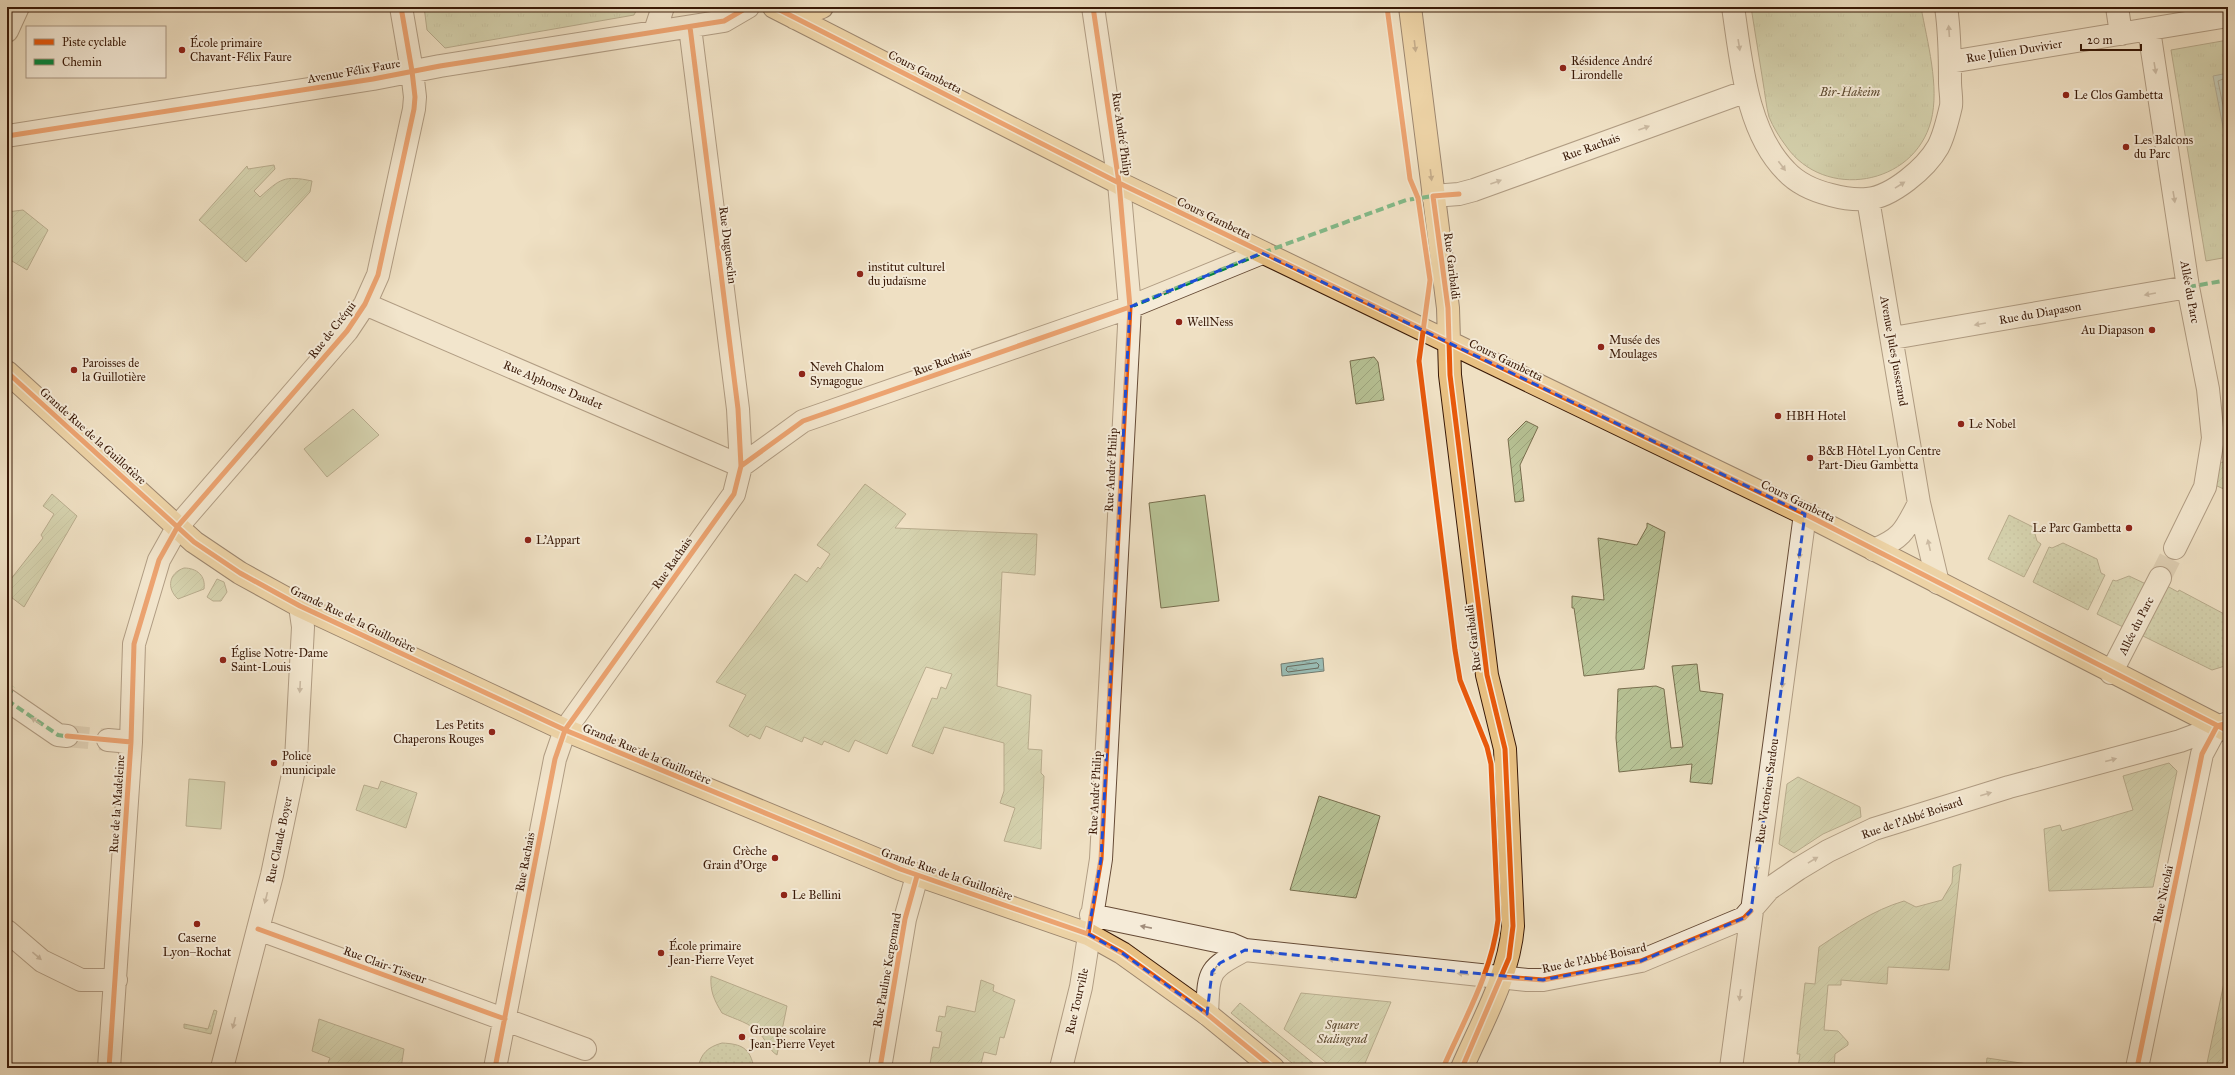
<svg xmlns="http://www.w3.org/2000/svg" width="2235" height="1075" font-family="'IM FELL Great Primer',serif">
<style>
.grass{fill:url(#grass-dots);stroke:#786e4e}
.park{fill:url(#park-tufts);stroke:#786e4e}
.garden{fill:url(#garden-furrows);stroke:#786e4e}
.pitch{fill:#b7c295;stroke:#786e4e}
.water{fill:url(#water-ripples);stroke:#737b6f}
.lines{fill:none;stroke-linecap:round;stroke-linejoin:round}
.shore{stroke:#6a6b5e;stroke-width:1}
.minor-tunnel{stroke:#cbb89d;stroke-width:22;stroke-dasharray:22 11;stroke-linecap:butt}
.minor-casing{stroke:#664b36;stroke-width:24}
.major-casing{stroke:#391907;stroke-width:24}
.minor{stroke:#f5ebd8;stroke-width:22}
.major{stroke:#e8c082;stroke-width:22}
.quiet{stroke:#00873e;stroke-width:4;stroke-dasharray:8 4;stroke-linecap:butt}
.cycleway-casing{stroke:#f5ebd8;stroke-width:8}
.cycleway{stroke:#e8590c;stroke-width:5}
.oneway{fill:#a08c7a}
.oneway2{fill:#906c44}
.marked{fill:none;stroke:#1d4ed8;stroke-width:3;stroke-dasharray:8 5;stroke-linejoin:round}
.poi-dot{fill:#8f2418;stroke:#f5ebd8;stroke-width:1.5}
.labels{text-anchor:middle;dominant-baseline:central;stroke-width:4;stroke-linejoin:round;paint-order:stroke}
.poi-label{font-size:12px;fill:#391907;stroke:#f5ebd8;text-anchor:start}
.street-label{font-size:12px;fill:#391907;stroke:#f5ebd8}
.park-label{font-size:12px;font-style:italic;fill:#5f4c32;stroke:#f5ebd8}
</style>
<defs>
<pattern id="grass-dots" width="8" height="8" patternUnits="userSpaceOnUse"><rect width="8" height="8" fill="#b7c295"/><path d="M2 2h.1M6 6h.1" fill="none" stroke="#9ea67f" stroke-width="1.8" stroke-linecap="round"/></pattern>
<pattern id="park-tufts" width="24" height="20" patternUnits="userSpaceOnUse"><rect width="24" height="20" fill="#b7c295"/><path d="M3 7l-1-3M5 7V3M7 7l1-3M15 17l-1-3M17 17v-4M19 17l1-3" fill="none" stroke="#9ea67f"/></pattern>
<pattern id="garden-furrows" width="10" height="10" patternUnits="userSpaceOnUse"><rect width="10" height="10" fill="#b7c295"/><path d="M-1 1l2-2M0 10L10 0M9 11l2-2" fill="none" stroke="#9ea67f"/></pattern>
<pattern id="water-ripples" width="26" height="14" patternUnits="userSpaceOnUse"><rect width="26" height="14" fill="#9abdb5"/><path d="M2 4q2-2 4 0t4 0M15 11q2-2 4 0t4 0" fill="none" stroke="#85a29a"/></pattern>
</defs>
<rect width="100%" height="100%" fill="#efe0c3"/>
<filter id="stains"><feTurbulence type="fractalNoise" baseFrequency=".005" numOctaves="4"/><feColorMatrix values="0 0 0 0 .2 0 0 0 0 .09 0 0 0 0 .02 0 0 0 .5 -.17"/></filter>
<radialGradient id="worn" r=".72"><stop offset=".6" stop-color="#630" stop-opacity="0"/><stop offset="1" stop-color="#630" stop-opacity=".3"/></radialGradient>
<!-- grass -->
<path class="grass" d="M2009 515 2033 527 2037 541 2041 544 2024 577 1988 559Z
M2063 543 2097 559 2101 573 2105 575 2088 610 2033 582 2049 547 2052 548Z
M2129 576 2146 584 2125 628 2097 614 2113 580 2116 581Z
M2167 586 2178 592 2179 590 2228 616V665L2212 670 2143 636Z
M1240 1003 1319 1068H1298L1231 1013Z
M214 1010 217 1011 211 1034 184 1028V1024L208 1029Z
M722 1043C742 1044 750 1048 754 1068H698C701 1053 708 1047 722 1043Z"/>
<!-- park -->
<path class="park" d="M424 7H638L634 15 445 48 427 30Z
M1751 7H1921C1927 41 1940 87 1931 121 1914 186 1824 201 1786 146 1780 138 1773 127 1769 117 1766 106 1765 93 1763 82 1759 57 1755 32 1751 7Z
M2228 40V257L2206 261 2171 50Z"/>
<!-- garden -->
<path class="garden" d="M274 165 275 169 254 191 260 197C280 179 284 175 312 181L310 192 246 262 199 220 247 166 248 169Z
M23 210 48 230 27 270 7 258V212Z
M1374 357 1378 362 1384 400 1356 404 1350 361Z
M1526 421 1538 427 1520 465 1524 501 1515 502 1508 439Z
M2228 461V491L2215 485 2218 463Z
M865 484 906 514 895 528 1037 534 1035 575 1002 572 997 686 1031 695 1028 749 1042 750 1041 773 1044 776 1041 849 1004 841 1015 808 1000 803 1004 791V743L944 727 933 754 912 746 932 698 937 699 941 687 946 689 952 674 926 667 887 754 855 740 849 752 824 741 822 745 804 737 802 742 766 726 760 739 750 734 748 737 729 726 746 695 716 682 795 574 807 582 818 567 820 569 830 554 817 545Z
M52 494 77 516 24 607 7 594V584L43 538 41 535 54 514 43 506Z
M1647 523 1665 532 1644 669 1584 676 1574 608H1572V596L1604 600 1598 538 1637 545 1647 527Z
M184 568C197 568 206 576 204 589L178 599C166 588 169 573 184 568Z
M217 579 224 582 227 592 221 601H213L207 597Z
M1697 664 1700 691 1723 694 1712 784 1690 782 1692 764 1619 772 1616 738 1618 689 1656 686 1664 689 1671 748 1683 747 1672 666Z
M2169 763 2177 771 2153 887 2049 891 2044 829 2060 825 2062 831 2133 810 2123 776Z
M1798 777 1860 807 1861 817 1823 834 1794 853 1779 844 1787 784Z
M381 781 417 793 406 828 356 810 364 785 378 789Z
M1319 796 1380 816 1356 898 1290 890Z
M1961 864 1949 970 1888 967 1887 984 1841 980V985H1828L1824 1030 1838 1031 1848 1042V1045L1835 1054 1834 1068H1798L1800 1054H1797L1805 983 1815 984 1819 947C1846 929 1873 910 1904 901L1916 907 1942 900 1952 883 1953 867Z
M2228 964V1068H2206Z
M711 976 787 1006 777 1055C769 1050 767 1042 761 1035 750 1022 736 1020 722 1013 714 1000 710 991 711 976Z
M981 980 994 985 993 991 1015 1000 1004 1038 1000 1037 996 1055 984 1052 980 1068H947L930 1064 933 1047 939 1048 942 1032 936 1031 939 1016 945 1017 947 1006 975 1012Z
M1301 993 1391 1002 1363 1068H1333L1284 1029Z
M319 1019 404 1049 401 1068 390 1066 389 1068H326L330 1058 312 1051Z
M1987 1058 2041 1066 2040 1068H1986Z"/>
<!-- pitch -->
<path class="pitch" d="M353 409 379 435 327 477 304 449Z
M1205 495 1219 601 1161 608 1149 503Z
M189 779 225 782 221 829 186 826Z"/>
<!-- water -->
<path class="water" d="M2228 73V136L2225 137 2213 76Z
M1323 658 1324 671 1282 676 1281 664Z"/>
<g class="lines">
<!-- shore -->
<path class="shore" d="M2228 77 2218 81 2228 130
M1317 663 1319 665 1318 668 1288 672 1286 670 1287 667Z"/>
<!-- minor-tunnel -->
<path class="minor-tunnel" d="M2160 578 2175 548
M67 736 108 740"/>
<!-- minor casing -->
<g class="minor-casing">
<path id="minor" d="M1733 7C1741 59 1746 131 1786 171 1797 183 1815 191 1831 195 1842 198 1855 200 1867 199 1892 197 1926 168 1938 147 1944 136 1948 119 1951 106 1952 99 1950 90 1950 82 1950 57 1950 32 1946 7
M2117 7 2121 34
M2149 30 2188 287 2208 389 2213 438 2205 487 2175 548
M7 31 18 7
M655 31 663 7
M1950 62 2228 16
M7 136 373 79 440 66 724 21 748 7
M1433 196 1459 194 1474 190 1747 91
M1868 199 1919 503
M365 304 741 466
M1893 338 2188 287
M741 466 803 421 1130 307 1262 253
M1874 550C1903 538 1905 530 1919 503L1938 583
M2111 673 2160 578
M7 700 58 735 67 736
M108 740 131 742
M1091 915 1231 944 1245 950 1527 980H1543L1641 961 1744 918 1769 889 1798 869 1828 851 1874 829 2009 787 2180 741 2228 723
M258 929 585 1049
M7 931 42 961 81 980H116
M1207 1014C1209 971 1207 970 1245 950
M109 1068 131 742 134 644 159 560 178 526 347 331 365 304 378 275 414 109 415 97 412 71 401 7
M222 1068 272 875 296 760 303 627 300 606
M495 1068 555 759 565 730 734 494 741 466 738 409 690 27
M880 1068 905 919 917 876
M1061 1068 1081 987 1101 859 1130 307 1119 183 1093 7
M1731 1068 1805 514
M2137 1068 2202 754 2217 726"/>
</g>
<!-- major casing -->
<g class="major-casing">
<path id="major" d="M774 7 1119 183 1805 514 2228 731
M1410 7 1448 308 1450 375 1487 675 1505 749 1513 926C1509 976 1482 1022 1462 1068
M795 18 822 7
M7 372 194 542 240 573 300 606 565 730 900 869 1088 934 1122 953 1207 1014 1273 1068"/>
</g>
<!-- minor -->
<use href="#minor" class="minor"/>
<!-- major -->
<use href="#major" class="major"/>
<!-- quiet -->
<path class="quiet" d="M2188 287 2228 280
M1130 307 1262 253 1406 200 1433 196
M7 697 14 687
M7 700 58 735 70 737"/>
<!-- cycleway casing -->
<g class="cycleway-casing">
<path id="cycleway" d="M774 7 1119 183 1805 514 2228 731
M1387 7 1410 179 1418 198 1430 280 1419 361 1455 650 1460 680 1487 747 1491 764 1498 920C1492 972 1464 1020 1443 1068
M7 136 373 79 440 66 724 21 748 7
M1459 194 1433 196 1448 308 1450 375 1487 675 1505 749 1513 926 1509 958 1462 1068
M7 372 194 542 240 573 300 606 565 730 900 869 1088 934 1122 953 1207 1014 1273 1068
M741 466 803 421 1130 307
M67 736 131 742
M258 929 505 1019
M1088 934 1101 859 1130 307 1119 183 1093 7
M1502 977 1543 980 1641 961 1744 918 1751 911
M109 1068 131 742 134 644 159 560 178 526 347 331 365 304 378 275 414 109 415 97 412 71 401 7
M495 1068 555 759 565 730 734 494 741 466 738 409 690 27
M880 1068 905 919 917 876
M2137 1068 2202 754 2217 726 2228 723"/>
</g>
<!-- cycleway -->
<use href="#cycleway" class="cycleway"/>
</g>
<!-- one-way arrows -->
<defs><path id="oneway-solid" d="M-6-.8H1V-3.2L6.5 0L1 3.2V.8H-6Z"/></defs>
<g class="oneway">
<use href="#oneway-solid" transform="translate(1949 31) rotate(-94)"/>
<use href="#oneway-solid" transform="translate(1739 45) rotate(81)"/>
<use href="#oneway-solid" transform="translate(2155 68) rotate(81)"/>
<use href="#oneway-solid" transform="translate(1644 128) rotate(-20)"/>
<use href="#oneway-solid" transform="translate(1782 166) rotate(53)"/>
<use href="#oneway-solid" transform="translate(1496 182) rotate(-20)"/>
<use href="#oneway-solid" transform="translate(1900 185) rotate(-32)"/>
<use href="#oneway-solid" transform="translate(2174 197) rotate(81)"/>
<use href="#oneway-solid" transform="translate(1166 292) rotate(-22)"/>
<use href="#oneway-solid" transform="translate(2150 294) rotate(170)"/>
<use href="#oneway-solid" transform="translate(1980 324) rotate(170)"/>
<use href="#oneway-solid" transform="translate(1929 545) rotate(-103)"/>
<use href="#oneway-solid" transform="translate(1800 553) rotate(98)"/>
<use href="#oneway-solid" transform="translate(1783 682) rotate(98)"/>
<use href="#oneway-solid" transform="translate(300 687) rotate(93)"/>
<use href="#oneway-solid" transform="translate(36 721) rotate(-145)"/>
<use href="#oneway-solid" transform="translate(2111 760) rotate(-15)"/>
<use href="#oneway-solid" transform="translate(1986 794) rotate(-16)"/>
<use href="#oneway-solid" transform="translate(1813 860) rotate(-31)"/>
<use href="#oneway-solid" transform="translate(1757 866) rotate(98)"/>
<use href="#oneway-solid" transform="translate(266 898) rotate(104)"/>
<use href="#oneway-solid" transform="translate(1146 927) rotate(-169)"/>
<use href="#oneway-solid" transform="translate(1273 953) rotate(-173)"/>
<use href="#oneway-solid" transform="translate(37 956) rotate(40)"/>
<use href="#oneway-solid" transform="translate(1334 960) rotate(-174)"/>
<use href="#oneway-solid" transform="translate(1214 971) rotate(121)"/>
<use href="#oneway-solid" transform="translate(1463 974) rotate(-174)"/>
<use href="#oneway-solid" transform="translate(1740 995) rotate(97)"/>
<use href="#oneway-solid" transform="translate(234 1023) rotate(104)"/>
</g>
<g class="oneway2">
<use href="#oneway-solid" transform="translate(1415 46) rotate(83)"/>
<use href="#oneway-solid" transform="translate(1431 175) rotate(83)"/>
</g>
<!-- marked area -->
<path d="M0 0H2235V1075H0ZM1262 253 1805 514 1751 911 1744 918 1641 961 1543 980 1245 950 1220 963 1212 972 1207 1014 1122 953 1088 934 1101 859 1130 307Z" fill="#efe0c3" fill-opacity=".55" fill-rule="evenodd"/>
<path class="marked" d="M1262 253 1805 514 1751 911 1744 918 1641 961 1543 980 1245 950 1220 963 1212 972 1207 1014 1122 953 1088 934 1101 859 1130 307Z"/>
<!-- markers -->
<g class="poi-dot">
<circle cx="182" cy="50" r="4"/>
<circle cx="1563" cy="68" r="4"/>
<circle cx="2066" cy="95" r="4"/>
<circle cx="2126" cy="147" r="4"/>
<circle cx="860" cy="274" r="4"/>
<circle cx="1179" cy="322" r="4"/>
<circle cx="2152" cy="330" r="4"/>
<circle cx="1601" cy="347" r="4"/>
<circle cx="74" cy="370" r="4"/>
<circle cx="802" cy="374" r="4"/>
<circle cx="1778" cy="416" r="4"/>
<circle cx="1961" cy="424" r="4"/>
<circle cx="1810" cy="458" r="4"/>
<circle cx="2129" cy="528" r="4"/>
<circle cx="528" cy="540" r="4"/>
<circle cx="223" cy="660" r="4"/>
<circle cx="492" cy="732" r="4"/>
<circle cx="274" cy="763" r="4"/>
<circle cx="775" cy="858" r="4"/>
<circle cx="784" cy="895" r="4"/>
<circle cx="197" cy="924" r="4"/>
<circle cx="661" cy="953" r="4"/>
<circle cx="742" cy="1037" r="4"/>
</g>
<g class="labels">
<!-- poi labels -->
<g class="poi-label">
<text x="190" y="43">École primaire<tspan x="190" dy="14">Chavant-Félix Faure</tspan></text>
<text x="1571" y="61">Résidence André<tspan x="1571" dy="14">Lirondelle</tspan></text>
<text x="2074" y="95">Le Clos Gambetta</text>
<text x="2134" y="140">Les Balcons<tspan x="2134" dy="14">du Parc</tspan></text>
<text x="868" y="267">institut culturel<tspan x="868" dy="14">du judaïsme</tspan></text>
<text x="1187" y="322">WellNess</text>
<text x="2144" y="330" text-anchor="end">Au Diapason</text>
<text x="1609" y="340">Musée des<tspan x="1609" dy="14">Moulages</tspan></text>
<text x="82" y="363">Paroisses de<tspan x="82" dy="14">la Guillotière</tspan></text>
<text x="810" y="367">Neveh Chalom<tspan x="810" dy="14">Synagogue</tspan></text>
<text x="1786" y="416">HBH Hotel</text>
<text x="1969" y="424">Le Nobel</text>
<text x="1818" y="451">B&amp;B Hôtel Lyon Centre<tspan x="1818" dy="14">Part-Dieu Gambetta</tspan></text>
<text x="2121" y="528" text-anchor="end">Le Parc Gambetta</text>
<text x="536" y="540">L'Appart</text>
<text x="231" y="653">Église Notre-Dame<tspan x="231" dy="14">Saint-Louis</tspan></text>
<text x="484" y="725" text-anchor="end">Les Petits<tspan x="484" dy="14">Chaperons Rouges</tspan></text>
<text x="282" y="756">Police<tspan x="282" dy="14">municipale</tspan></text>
<text x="767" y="851" text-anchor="end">Crèche<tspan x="767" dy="14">Grain d’Orge</tspan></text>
<text x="792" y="895">Le Bellini</text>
<text x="197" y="938" text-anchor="middle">Caserne<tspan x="197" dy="14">Lyon–Rochat</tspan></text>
<text x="669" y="946">École primaire<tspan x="669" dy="14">Jean-Pierre Veyet</tspan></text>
<text x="750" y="1030">Groupe scolaire<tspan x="750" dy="14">Jean-Pierre Veyet</tspan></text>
</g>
<!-- street labels -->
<g class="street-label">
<text transform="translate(2014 51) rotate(-9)">Rue Julien Duvivier</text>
<text transform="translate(354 71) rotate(-10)">Avenue Félix Faure</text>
<text transform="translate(925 72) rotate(27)">Cours Gambetta</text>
<text transform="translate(1122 134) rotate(82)">Rue André Philip</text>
<text transform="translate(1591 147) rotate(-20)">Rue Rachais</text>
<text transform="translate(1214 218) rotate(26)">Cours Gambetta</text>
<text transform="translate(728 245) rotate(83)">Rue Duguesclin</text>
<text transform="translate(1452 266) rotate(83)">Rue Garibaldi</text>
<text transform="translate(2190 292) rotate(80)">Allée du Parc</text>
<text transform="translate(2040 313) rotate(-10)">Rue du Diapason</text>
<text transform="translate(332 330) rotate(-52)">Rue de Créqui</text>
<text transform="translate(1894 351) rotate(80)">Avenue Jules Jusserand</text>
<text transform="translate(1506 360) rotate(26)">Cours Gambetta</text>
<text transform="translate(942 362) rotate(-20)">Rue Rachais</text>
<text transform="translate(553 385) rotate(23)">Rue Alphonse Daudet</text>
<text transform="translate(93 436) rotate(42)">Grande Rue de la Guillotière</text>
<text transform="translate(1111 470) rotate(-87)">Rue André Philip</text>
<text transform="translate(1798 501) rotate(26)">Cours Gambetta</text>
<text transform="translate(672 563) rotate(-55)">Rue Rachais</text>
<text transform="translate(353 619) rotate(26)">Grande Rue de la Guillotière</text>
<text transform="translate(2136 626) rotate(-63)">Allée du Parc</text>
<text transform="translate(1473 638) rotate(-97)">Rue Garibaldi</text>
<text transform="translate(647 754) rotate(23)">Grande Rue de la Guillotière</text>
<text transform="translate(1767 791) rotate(-82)">Rue Victorien Sardou</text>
<text transform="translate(1095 793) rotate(-87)">Rue André Philip</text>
<text transform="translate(117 804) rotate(-86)">Rue de la Madeleine</text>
<text transform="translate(1912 818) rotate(-19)">Rue de l'Abbé Boisard</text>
<text transform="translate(279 840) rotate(-78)">Rue Claude Boyer</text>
<text transform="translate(525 862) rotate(-79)">Rue Rachais</text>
<text transform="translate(947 874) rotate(19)">Grande Rue de la Guillotière</text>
<text transform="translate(2163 894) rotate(-78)">Rue Nicolaï</text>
<text transform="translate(1594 958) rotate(-12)">Rue de l'Abbé Boisard</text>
<text transform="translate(385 965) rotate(20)">Rue Clair-Tisseur</text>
<text transform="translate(887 970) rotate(-80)">Rue Pauline Kergomard</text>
<text transform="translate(1077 1001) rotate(-77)">Rue Tourville</text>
</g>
<!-- park labels -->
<g class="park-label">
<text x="1850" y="92">Bir-Hakeim</text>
<text x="1342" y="1025">Square<tspan x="1342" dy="14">Stalingrad</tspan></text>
</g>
</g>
<!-- margin -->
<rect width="2235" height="1075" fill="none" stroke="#efe0c3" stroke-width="24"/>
<rect x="8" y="8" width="2219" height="1059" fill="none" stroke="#391907" stroke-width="2"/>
<rect x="12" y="12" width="2211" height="1051" fill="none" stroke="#391907"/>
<!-- legend -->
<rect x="26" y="26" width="140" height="52" fill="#f5ebd8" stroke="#aa9784"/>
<rect x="34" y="39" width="20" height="6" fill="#e8590c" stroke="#aa9784"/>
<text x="62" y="46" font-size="12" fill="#391907">Piste cyclable</text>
<rect x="34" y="59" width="20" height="6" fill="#00873e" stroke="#aa9784"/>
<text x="62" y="66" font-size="12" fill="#391907">Chemin</text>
<!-- scale -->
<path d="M2081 44v6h60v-6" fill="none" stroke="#391907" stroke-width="2"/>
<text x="2087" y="44" font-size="12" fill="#391907" stroke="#f5ebd8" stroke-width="3" paint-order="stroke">20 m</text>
<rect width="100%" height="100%" filter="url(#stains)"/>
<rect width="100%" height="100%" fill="url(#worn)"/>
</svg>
